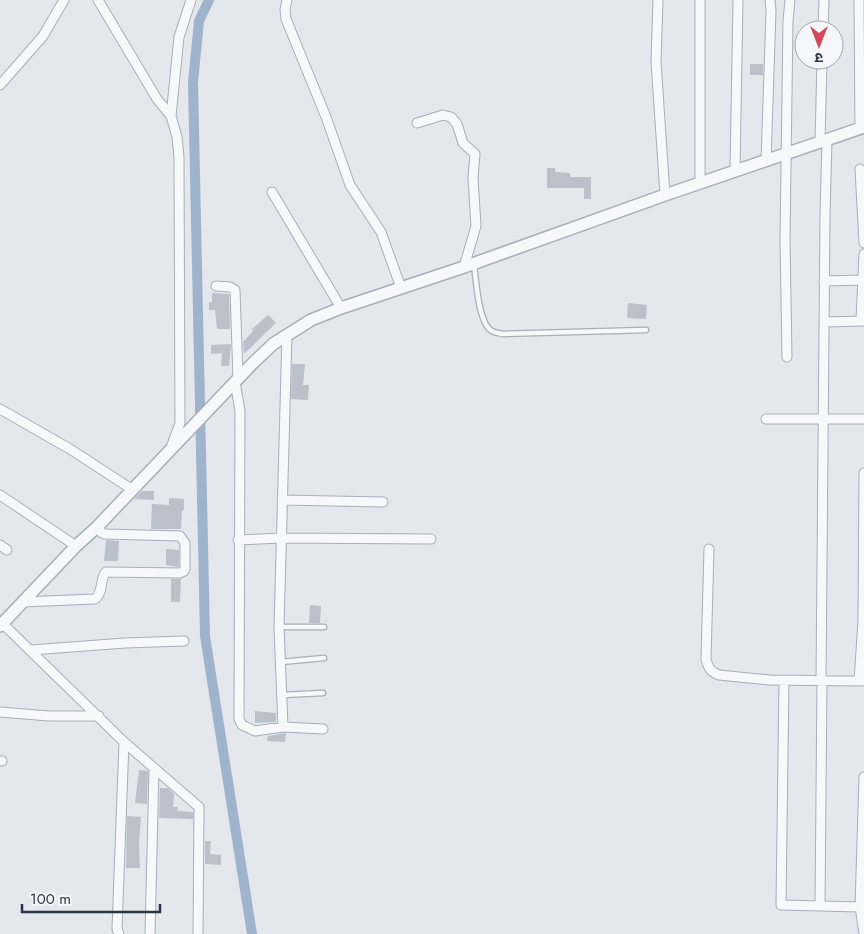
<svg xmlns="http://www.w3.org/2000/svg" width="864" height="934" font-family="Jost,'Noto Sans Devanagari',sans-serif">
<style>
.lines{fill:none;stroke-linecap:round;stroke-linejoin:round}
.canal{stroke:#9fb4cc;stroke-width:10}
.building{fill:#bbc0ca}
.service-casing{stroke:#a9aeb7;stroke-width:7}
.minor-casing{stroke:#a9aeb7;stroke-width:11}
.tertiary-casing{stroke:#a9aeb7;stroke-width:14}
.service{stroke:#f7f8fa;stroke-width:4.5}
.minor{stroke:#f7f8fa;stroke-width:9}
.tertiary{stroke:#f7f8fa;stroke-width:11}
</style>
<rect width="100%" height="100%" fill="#e4e7ec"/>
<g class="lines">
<!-- canal -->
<path class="canal" d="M209 0 199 21 193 82 205 636 252 934"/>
</g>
<!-- building -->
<path class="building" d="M750 64H763V75H750Z
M547 168H555V172L570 173V177H591V199H584V188H547Z
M212 293 229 294 230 329H217L215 310H209V302H212Z
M628 303 647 305 646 319 627 318Z
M268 315 276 323 244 354 243 342 254 330H251Z
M231 344 229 366H221L222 353 211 354V345Z
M292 364H305L303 385H309L308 400 291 399Z
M142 491H154V500L134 499Z
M169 498 184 499V510H182L181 529H151L152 504 169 505Z
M106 540 119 541 118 561H104Z
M166 549 179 550V567L166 565Z
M171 579H181L180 602H171Z
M310 605 321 606 320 623H309Z
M255 711 276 713V722L255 723Z
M286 733 285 742 267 741 268 736Z
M139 770 148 771 147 804 135 803Z
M160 788H168L174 794 173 807H178L177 811 193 812V819L159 818Z
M127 816 141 817 139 843 140 868H126Z
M205 841H211L210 854 221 855V865L205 864Z"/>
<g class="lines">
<!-- service casing -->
<g class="service-casing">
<path id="service" d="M474 264C476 279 478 323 492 331 495 333 500 333 503 334L646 330
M279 627H324
M281 662 324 658
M282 695 323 693"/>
</g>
<!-- minor casing -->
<g class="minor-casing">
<path id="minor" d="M98 0 157 99 171 116
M287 0 285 10 286 19 326 117 350 185 381 232 401 288
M658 0 656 62 665 195
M859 0 860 128
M823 30 824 0
M0 85 43 36 64 0
M417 123 443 115 451 117 457 124 463 143 475 154 473 178 476 226 464 267
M820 142 822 60
M766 161 771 11 770 0
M860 169 864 243
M735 171 738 0
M700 183V0
M272 192 341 308
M824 281 864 280
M216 286 230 287 235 290 238 378
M861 321 864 254
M824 322 864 321
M787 357 785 240 788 21 790 0
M235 382 240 411 239 719 242 725 255 731 283 727 323 729
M0 409 70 449 133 490
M766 419H864
M172 445 180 423 179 157 177 137 171 116 179 37 191 0
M0 495 76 546
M282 500 383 502
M238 540 281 538 431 539
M0 545 7 550
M709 549 706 659C708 668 711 672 719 675L770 680 864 681
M22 602 95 599C104 592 99 580 106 572L180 573 184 571 185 569V543L180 536 105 534 102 533 97 527
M2 623 124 742 199 807 198 934
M31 650 125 643 184 641
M784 680 781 905 860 907
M821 680 825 216 827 140
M859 681 863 621 864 473
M0 712 49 716H99
M283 727 279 627 287 334
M0 761H2
M864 777 860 907 864 933
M820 906 822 680
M119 934 117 929 124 742
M150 934 154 769"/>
</g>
<!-- tertiary casing -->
<g class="tertiary-casing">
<path id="tertiary" d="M0 626 76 546 97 527 253 363 273 344 311 320 341 308 464 267 665 195 864 127"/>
</g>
<!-- service -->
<use href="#service" class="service"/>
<!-- minor -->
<use href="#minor" class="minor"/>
<!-- tertiary -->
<use href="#tertiary" class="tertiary"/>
</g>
<!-- north arrow -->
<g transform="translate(819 45) rotate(180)"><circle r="24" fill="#f4f6f9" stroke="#a4a8b1"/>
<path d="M0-4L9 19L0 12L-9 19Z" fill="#d1495b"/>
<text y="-8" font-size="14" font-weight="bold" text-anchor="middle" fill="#2b3445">उ</text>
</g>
<!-- scale -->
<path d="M22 904v8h138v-8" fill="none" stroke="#2b3445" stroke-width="2.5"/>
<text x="30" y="904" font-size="15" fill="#2b3445" stroke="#f4f6f9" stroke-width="4" paint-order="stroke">100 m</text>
</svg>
